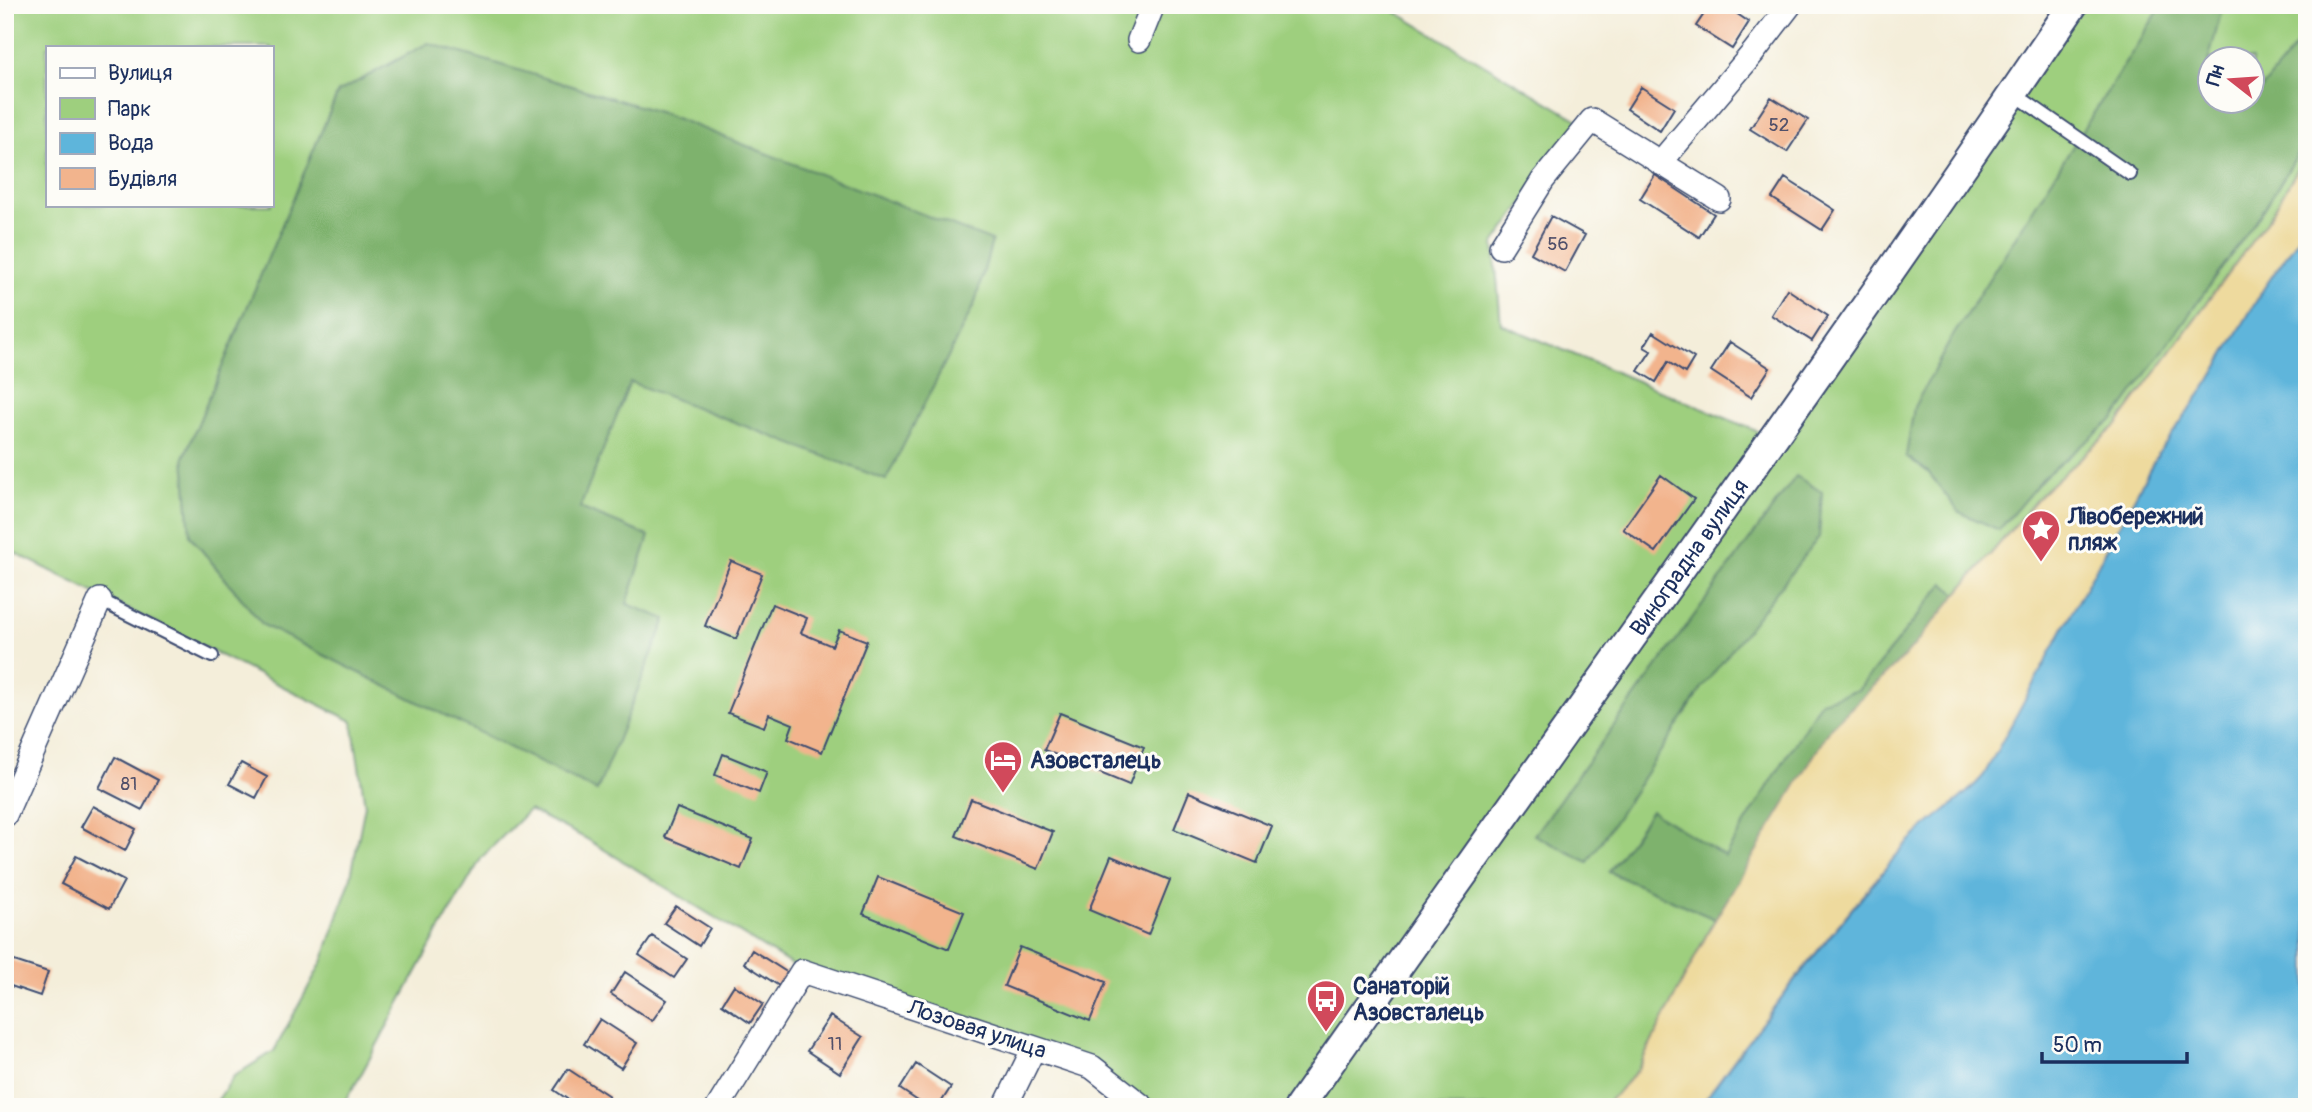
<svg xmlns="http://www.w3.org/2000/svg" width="2312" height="1112" font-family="Pangolin,sans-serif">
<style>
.green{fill:#9ecf7e;stroke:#5c7f6e;stroke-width:2;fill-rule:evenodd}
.forest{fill:#7eb26d;stroke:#4c7066;stroke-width:2}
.sand{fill:#eeda9e;stroke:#84847e;stroke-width:2}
.water{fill:#5eb5db;stroke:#3c729c;stroke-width:2}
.building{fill:#f2b48d}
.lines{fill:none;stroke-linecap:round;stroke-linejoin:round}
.service-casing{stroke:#3c4c71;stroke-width:16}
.minor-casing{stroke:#3c4c71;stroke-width:26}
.tertiary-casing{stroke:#3c4c71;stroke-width:32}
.service{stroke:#fff;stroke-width:12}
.minor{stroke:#fff;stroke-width:23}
.tertiary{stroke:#fff;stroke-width:28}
.labels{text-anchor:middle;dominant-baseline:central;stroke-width:6;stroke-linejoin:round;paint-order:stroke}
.number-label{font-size:19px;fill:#51506a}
.poi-label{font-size:23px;font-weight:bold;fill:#1b2f5e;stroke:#fdfcf7;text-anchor:start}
.street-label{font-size:23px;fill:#1b2f5e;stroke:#fdfcf7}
</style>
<rect width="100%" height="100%" fill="#fdfcf7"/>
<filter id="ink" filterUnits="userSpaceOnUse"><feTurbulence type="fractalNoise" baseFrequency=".0143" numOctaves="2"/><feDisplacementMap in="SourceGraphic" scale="14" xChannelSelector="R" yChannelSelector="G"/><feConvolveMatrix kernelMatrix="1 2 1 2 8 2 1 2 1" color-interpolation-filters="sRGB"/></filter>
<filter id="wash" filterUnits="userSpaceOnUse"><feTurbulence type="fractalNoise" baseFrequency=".00686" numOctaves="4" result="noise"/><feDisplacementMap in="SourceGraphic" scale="28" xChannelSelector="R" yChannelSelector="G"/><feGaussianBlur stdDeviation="1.57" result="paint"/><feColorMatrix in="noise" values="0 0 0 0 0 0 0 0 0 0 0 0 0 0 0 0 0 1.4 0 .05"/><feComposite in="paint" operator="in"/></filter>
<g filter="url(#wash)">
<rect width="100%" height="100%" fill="#f4eeda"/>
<!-- green -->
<path class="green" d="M5 5H1384L1581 122 1494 244 1501 324 1773 438 2073 5H2307V153L2271 215 2117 425 2042 493 1905 656 1831 727 1710 928 1637 1071 1604 1107H1143L1092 1067 802 971 585 838 529 810 482 857 436 936 358 1080 341 1107H213L234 1076 274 1051 323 960 350 881 365 805 352 721 5 548ZM47 47H271V205H47ZM2210 60H2252V102H2210Z"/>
<!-- forest -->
<path class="forest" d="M2162 5H2223L2205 74 2210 79V102H2236L2245 109 2307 32V139L2265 208 2115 418 2044 477 1999 530 1959 512 1928 472 1906 456 1914 407 1951 339Z
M428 43 665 114 992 241 975 303 886 480 630 382 580 508 649 536 627 604 666 619 597 791 263 625 190 536 184 457 338 92Z
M1796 476 1822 492 1819 537 1702 688 1588 862 1534 835Z
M1944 583 1981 615 1757 938 1609 872 1651 811 1725 856 1821 701 1858 690Z"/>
<!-- sand -->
<path class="sand" d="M2307 153V226L2264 288 2209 382 2158 454 1984 775C1960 804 1925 822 1901 850 1830 932 1763 1019 1700 1107H1604L1637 1071 1710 928 1831 727 1905 656 2042 493 2117 425 2271 215Z"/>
<!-- water -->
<path class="water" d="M2307 226V1107H1700C1763 1019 1831 933 1901 850 1925 822 1960 804 1984 775L2158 454 2209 382 2264 288Z"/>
<g id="blocks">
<!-- building -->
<path class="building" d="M1710 5H1724L1749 22 1732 49 1696 26Z
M1641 87 1674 108 1660 131 1627 109Z
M1771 97 1808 120 1787 152 1750 129Z
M1655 175 1714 214 1699 237 1640 199Z
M1785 178 1835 210 1822 230 1772 198Z
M1551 216 1585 235 1565 272 1531 253Z
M1787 289 1828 316 1812 341 1771 315Z
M1653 332 1694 358 1685 373 1668 362 1656 382 1638 371 1651 351 1644 347Z
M1730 342 1770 368 1751 397 1711 371Z
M1661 475 1694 499 1656 552 1623 529Z
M731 561 762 574 736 639 705 626Z
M772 604 807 618 801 633 832 646 839 630 867 641 822 752 788 738 793 724 769 714 764 727 728 713Z
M1060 713 1144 747 1129 785 1044 750Z
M723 754 767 772 759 793 715 775Z
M115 757 158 780 142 810 99 788Z
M241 763 267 777 256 798 229 784Z
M1189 792 1272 826 1257 863 1174 829Z
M971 799 1053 832 1038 869 956 836Z
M93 806 136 829 125 851 81 827Z
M677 808 753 839 741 869 665 837Z
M76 856 124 881 109 909 61 884Z
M1111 856 1170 880 1148 935 1089 910Z
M878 877 964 912 949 949 863 914Z
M676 906 710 928 699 946 664 923Z
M652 936 687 959 674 978 639 955Z
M1020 947 1106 982 1090 1021 1004 986Z
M752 950 788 973 779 986 744 963Z
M5 958 48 972 40 996 5 984Z
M625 972 667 1000 652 1021 611 994Z
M734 985 763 1004 750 1023 722 1004Z
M830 1016 863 1037 840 1073 807 1051Z
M600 1019 637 1043 621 1068 584 1044Z
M916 1064 951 1087 938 1107H927L900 1089Z
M568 1069 609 1096 602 1107H579L554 1090Z"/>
</g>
</g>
<g filter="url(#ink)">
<use href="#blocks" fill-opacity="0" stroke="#3c4c71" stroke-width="2"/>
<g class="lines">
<!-- service casing -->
<g class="service-casing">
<path id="service" d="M2013 93 2130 174
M100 600 212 656"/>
</g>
<!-- minor casing -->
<g class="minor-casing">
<path id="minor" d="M1139 40 1153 5
M1660 163 1753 53 1790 5
M1501 247 1543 180 1592 120 1719 199
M5 815 100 600
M718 1107 802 971 1092 1067 1143 1107
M1005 1107 1034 1048"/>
</g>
<!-- tertiary casing -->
<g class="tertiary-casing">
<g id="tertiary">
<path id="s1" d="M1299 1107C1557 739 1822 377 2073 5"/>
</g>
</g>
<!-- service -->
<use href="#service" class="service"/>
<!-- minor -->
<use href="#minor" class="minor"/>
<!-- tertiary -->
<use href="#tertiary" class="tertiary"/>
</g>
</g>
<!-- icons -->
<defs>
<g id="sight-pin" transform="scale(2.0125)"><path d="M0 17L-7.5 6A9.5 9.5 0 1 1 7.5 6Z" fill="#d1495b" stroke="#fdfcf7"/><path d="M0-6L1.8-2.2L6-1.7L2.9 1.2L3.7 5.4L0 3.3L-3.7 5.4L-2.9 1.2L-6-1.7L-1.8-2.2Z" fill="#fff"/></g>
<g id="hotel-pin" transform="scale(2.0125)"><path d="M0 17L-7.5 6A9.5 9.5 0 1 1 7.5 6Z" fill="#d1495b" stroke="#fdfcf7"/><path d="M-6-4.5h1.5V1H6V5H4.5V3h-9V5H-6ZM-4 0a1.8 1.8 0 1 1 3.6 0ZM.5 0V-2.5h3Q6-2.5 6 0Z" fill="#fff"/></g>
<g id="bus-pin" transform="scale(2.0125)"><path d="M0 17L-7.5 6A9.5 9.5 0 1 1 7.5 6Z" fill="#d1495b" stroke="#fdfcf7"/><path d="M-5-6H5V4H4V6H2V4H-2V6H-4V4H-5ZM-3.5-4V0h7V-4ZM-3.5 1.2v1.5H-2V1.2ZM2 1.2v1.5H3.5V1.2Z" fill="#fff"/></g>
</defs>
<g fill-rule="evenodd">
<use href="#sight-pin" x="2041" y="529"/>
<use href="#hotel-pin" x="1003" y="760"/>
<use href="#bus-pin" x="1326" y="999"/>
</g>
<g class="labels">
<!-- number labels -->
<g class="number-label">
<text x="1779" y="125">52</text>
<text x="1558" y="244">56</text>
<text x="129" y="784">81</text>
<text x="835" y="1044">11</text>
</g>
<!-- poi labels -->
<g class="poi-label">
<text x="2068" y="516">Лівобережний<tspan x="2068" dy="26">пляж</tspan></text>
<text x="1030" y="760">Азовсталець</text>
<text x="1353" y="986">Санаторій<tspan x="1353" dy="26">Азовсталець</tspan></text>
</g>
<!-- street labels -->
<g class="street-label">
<text stroke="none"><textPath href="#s1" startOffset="674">Виноградна вулиця</textPath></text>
<text transform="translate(977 1029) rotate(18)">Лозовая улица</text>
</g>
</g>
<!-- margin -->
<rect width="2312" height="1112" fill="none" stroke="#fdfcf7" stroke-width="28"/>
<!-- legend -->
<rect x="46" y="46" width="228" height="161" fill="#fdfcf7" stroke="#a3aaba" stroke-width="2"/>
<rect x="60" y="68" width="35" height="10" fill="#ffffff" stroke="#a3aaba" stroke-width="2"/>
<text x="108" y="80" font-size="21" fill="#1b2f5e">Вулиця</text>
<rect x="60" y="98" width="35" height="21" fill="#9ecf7e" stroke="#a3aaba" stroke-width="2"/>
<text x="108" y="116" font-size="21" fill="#1b2f5e">Парк</text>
<rect x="60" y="133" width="35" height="21" fill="#5eb5db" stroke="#a3aaba" stroke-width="2"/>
<text x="108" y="150" font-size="21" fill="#1b2f5e">Вода</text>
<rect x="60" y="168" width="35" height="21" fill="#f2b48d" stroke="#a3aaba" stroke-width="2"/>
<text x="108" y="186" font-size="21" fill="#1b2f5e">Будівля</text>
<!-- north arrow -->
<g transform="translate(2231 80) rotate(287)"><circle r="33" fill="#fdfcf7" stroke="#a3aaba" stroke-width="2"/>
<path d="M0-5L12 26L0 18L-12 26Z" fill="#d1495b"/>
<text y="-10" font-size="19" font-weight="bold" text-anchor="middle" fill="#1b2f5e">Пн</text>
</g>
<!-- scale -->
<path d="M2042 1052v10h145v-10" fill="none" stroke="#1b2f5e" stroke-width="3.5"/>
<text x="2053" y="1052" font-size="21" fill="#1b2f5e" stroke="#fdfcf7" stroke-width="5" paint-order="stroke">50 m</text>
</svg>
